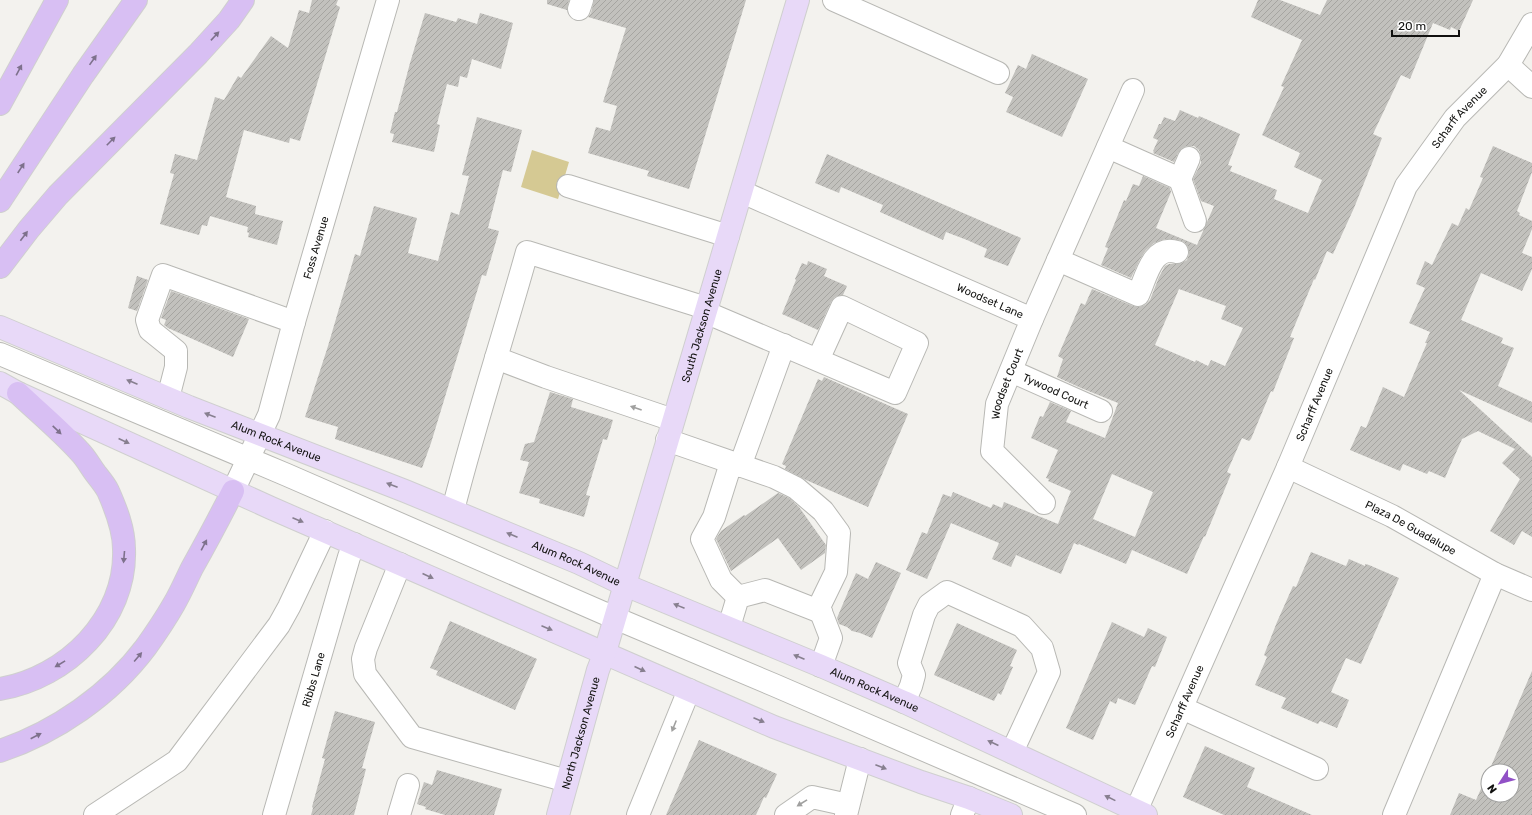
<svg xmlns="http://www.w3.org/2000/svg" width="1532" height="815" font-family="Rubik,sans-serif">
<style>
.garden{fill:#d5c993}
.building{fill:url(#building-hatch);fill-rule:evenodd}
.lines{fill:none;stroke-linecap:round;stroke-linejoin:round}
.minor-casing{stroke:#b8b8b4;stroke-width:24}
.major-casing{stroke:#cfcfcf;stroke-width:24}
.highway-casing{stroke:#cfcfcf;stroke-width:24}
.minor{stroke:#fff;stroke-width:22}
.major{stroke:#e8d9f8;stroke-width:22}
.highway{stroke:#d8bff3;stroke-width:22}
.oneway{fill:#7e718c}
.oneway2{fill:#877f8f}
.oneway3{fill:#a0a09f}
.labels{text-anchor:middle;dominant-baseline:central;stroke-width:3;stroke-linejoin:round;paint-order:stroke}
.street-label{font-size:11px;fill:#11110f;stroke:#fff}
</style>
<defs>
<pattern id="building-hatch" width="6" height="6" patternUnits="userSpaceOnUse"><rect width="6" height="6" fill="#c2c1bd"/><path d="M-1 1l2-2M0 6l6-6M5 7l2-2" fill="none" stroke="#a6a5a1"/></pattern>
</defs>
<rect width="100%" height="100%" fill="#f3f2ee"/>
<!-- garden -->
<path class="garden" d="M532 150 569 162 558 199 521 187Z"/>
<!-- building -->
<path class="building" d="M312 0H338L336 5 340 7 300 141 290 138 289 143 244 130 226 197 256 206 255 214 283 221 277 245 248 237 249 233 247 232 248 227 210 216 207 226 202 225 199 235 160 224 174 174 170 173 175 154 197 160 215 97 224 100 238 76 241 78 271 36 288 48 299 10 309 13Z
M547 0H569L567 10 547 4Z
M594 0H746L689 189 647 176 649 171 588 153 596 127 610 131 617 106 603 102 626 28 588 17 591 13Z
M1258 0H1280L1320 15 1327 0H1473L1459 31 1451 27 1450 30 1433 23 1410 79 1401 75 1373 134 1382 138 1354 208 1333 254 1327 251 1315 280 1314 279 1290 337 1294 338 1273 392 1271 391 1251 439 1249 441 1242 438 1227 472 1231 474 1205 537 1204 536 1187 574 1132 550 1126 564 1079 544 1078 545 1074 543 1061 574 1016 555 1011 567 992 559 999 543 951 523 927 579 906 570 922 532 927 534 943 494 951 497 953 492 991 508 993 504 1002 508 1004 502 1058 524 1071 491 1048 481 1049 479 1046 478 1058 450 1031 438 1040 416 1043 417 1050 402 1071 411 1066 422 1105 438 1118 403 1081 388 1057 377 1063 359 1058 356 1081 303 1085 305 1092 289 1133 306 1139 307 1145 305 1150 300 1159 277 1165 266 1169 264 1182 263 1187 260 1189 254 1188 247 1184 242 1179 240 1165 239 1154 243 1146 250 1140 259 1131 278 1101 265 1108 248 1105 247 1124 200 1126 201 1133 184 1139 186 1143 176 1170 188 1171 192 1156 228 1197 245 1214 206 1201 201 1193 179 1201 163V156L1199 150 1194 146H1187L1182 148 1178 153 1174 162 1153 153 1154 152 1153 151 1158 140 1153 138 1159 124H1161L1164 117 1175 121 1180 110 1198 118 1199 116 1240 134 1228 165 1232 166 1230 171 1277 190 1274 199 1308 213 1322 180 1294 167 1300 153 1262 135 1284 87 1281 86 1302 40 1251 17ZM1179 289 1226 306 1221 319 1243 328 1225 366 1211 360 1208 366 1196 360 1195 362 1155 345ZM1112 474 1153 492 1135 537 1093 519Z
M425 13 456 22 458 18 477 24 480 13 513 23 501 69 472 59 467 78 460 76 458 87 447 84 437 124 440 125 434 152 392 142 394 134 390 133 395 112H397L410 63Z
M1032 54 1088 79 1062 137 1006 112 1013 97 1005 93 1018 65 1026 69Z
M477 117 522 130 511 172 503 170 488 228 499 231 486 276 482 275 431 443 422 468 335 439 338 427 305 417 328 346 355 254 360 256 374 206 417 218 408 253 438 261 451 212 459 215 469 176 462 175Z
M1493 146 1532 163V172L1517 211 1520 213 1519 215 1532 221V229L1522 253 1532 257V269L1522 291 1481 273 1461 320 1503 338 1501 343 1514 348 1498 386 1532 402V423L1459 390 1532 457V537L1522 531 1514 545 1490 531 1520 479 1502 463 1515 449 1478 431 1462 439 1445 478 1429 471 1427 474 1403 464 1400 471 1350 450 1361 426 1366 428 1383 387 1404 397 1427 343H1425L1430 332 1409 323 1425 288 1416 284 1425 261 1432 265 1452 223 1458 226 1466 208 1469 210 1483 178 1480 177Z
M827 154 1021 238 1008 266 984 257 987 249 967 240 946 232 943 240 880 212 883 205 841 187 839 193 815 183Z
M808 261 827 269 824 276 847 286 843 295 835 297 831 302 818 330 782 314 796 280 795 279 802 263 807 265Z
M137 276 148 280 137 311 128 308Z
M171 291 249 319 233 357 168 328 164 325 166 320 161 318Z
M824 377 908 414 868 507 806 480 785 469 786 466 782 464 818 379 822 381Z
M550 392 573 399 571 407 613 420 607 440 603 439 586 495 590 496 584 517 539 503 540 499 519 493 529 462 520 460 525 444 534 442Z
M778 493 789 498 799 507 826 545 825 553 801 570 778 538 731 571 716 539 721 531 744 515 745 516Z
M1311 552 1346 566 1349 559 1365 566V564L1369 565 1399 578 1361 664 1346 658 1331 692 1349 700 1337 728 1320 721 1318 724 1281 708 1286 698 1255 685 1267 657 1264 655 1277 622 1293 586 1296 587Z
M876 562 901 573 872 638 860 633 852 631 847 627 839 624 837 618 856 573 868 579Z
M450 621 537 659 515 710 436 675 438 671 430 668Z
M1112 622 1144 637 1148 628 1167 637 1155 667 1152 666 1135 705 1118 698 1116 704 1110 701 1093 740 1066 728Z
M957 623 1017 650 1010 666 1013 667 1001 695 998 693 994 701 934 675Z
M1532 671V815H1450L1459 793 1476 800 1488 773V795H1512V771H1489Z
M335 711 375 722 362 768 366 769 354 815H311L313 808 312 807 325 759 322 758Z
M699 740 777 774 766 798 764 797 756 815H666Z
M1205 746 1255 768 1247 787 1312 815H1224L1183 797Z
M437 770 502 789 494 815H445L425 809 426 807 417 804 424 782 432 785Z"/>
<g class="lines">
<!-- minor casing -->
<g class="minor-casing">
<g id="minor">
<path d="M834 0 998 73"/>
<path d="M579 9 582 0"/>
<path d="M1508 65 1532 87"/>
<path d="M1108 147 1180 179 1189 158"/>
<path d="M1180 179 1195 221"/>
<path d="M568 186 728 236"/>
<path id="s1" d="M742 192 1032 319"/>
<path d="M1058 260 1138 295C1146 278 1152 244 1177 252"/>
<path d="M705 312 895 393 917 343 842 307 818 360"/>
<path d="M0 354 287 475 615 618 774 685 1075 815"/>
<path d="M496 358 546 377 673 420"/>
<path id="s2" d="M1011 371 1101 411"/>
<path d="M168 398 176 367V351L150 330 147 320 163 275 294 322"/>
<path d="M667 440 774 477 796 488 823 511 839 533 836 572 819 607 831 638 821 666"/>
<path d="M731 463 714 517 702 539 721 580 738 597"/>
<path d="M740 466 784 345"/>
<path id="s3" d="M1288 467 1392 516 1495 574 1532 590"/>
<path id="s4" d="M233 491 269 415 294 322 388 0"/>
<path id="s5" d="M1044 503 992 451 997 404 1032 319 1133 90"/>
<path d="M453 510C475 423 503 338 527 252L706 308"/>
<path d="M400 564 366 648 363 659 365 674 412 737 567 781"/>
<path d="M729 627 738 597 765 590 821 612"/>
<path d="M904 702 911 686 914 675 909 663 924 615 929 605 947 592 1022 626 1042 648 1049 672 1012 752"/>
<path d="M1182 708 1317 769"/>
<path id="s6" d="M1136 811 1288 467 1406 186 1455 118 1508 65 1532 24"/>
<path d="M95 815 177 761 279 625 289 607 325 531"/>
<path id="s7" d="M274 815 349 557 354 544"/>
<path d="M399 815 408 785"/>
<path d="M638 815 689 690"/>
<path d="M786 815 812 797 848 805"/>
<path d="M846 815 860 759"/>
<path d="M962 815 969 798"/>
<path d="M1394 815 1495 574"/>
</g>
</g>
<!-- major casing -->
<g class="major-casing">
<g id="major">
<path id="s8" d="M0 327 189 407 405 491 579 563 625 585 821 666 904 702 1146 815"/>
<path d="M0 383 18 393 271 508 774 727 921 782 969 798 1011 815"/>
<path id="s9" d="M558 815 598 670 605 652 798 0"/>
</g>
</g>
<!-- highway casing -->
<g class="highway-casing">
<path id="highway" d="M0 104 57 0
M0 201 83 75 136 0
M0 267 29 229 58 195 198 54 229 20 243 0
M0 689C66 678 127 619 124 549 124 529 116 509 108 491 105 485 100 479 96 474 90 466 86 458 80 452 61 431 38 412 18 393
M0 751C56 732 110 695 146 647 156 633 166 618 174 604 181 592 186 580 192 568 206 543 220 517 233 491"/>
</g>
<!-- minor -->
<use href="#minor" class="minor"/>
<!-- major -->
<use href="#major" class="major"/>
<!-- highway -->
<use href="#highway" class="highway"/>
</g>
<!-- one-way arrows -->
<defs><path id="oneway-solid" d="M-6-.8H1V-3.2L6.5 0L1 3.2V.8H-6Z"/></defs>
<g class="oneway">
<use href="#oneway-solid" transform="translate(215 36) rotate(-47)"/>
<use href="#oneway-solid" transform="translate(93 60) rotate(-55)"/>
<use href="#oneway-solid" transform="translate(19 70) rotate(-62)"/>
<use href="#oneway-solid" transform="translate(111 141) rotate(-45)"/>
<use href="#oneway-solid" transform="translate(21 168) rotate(-57)"/>
<use href="#oneway-solid" transform="translate(24 236) rotate(-53)"/>
<use href="#oneway-solid" transform="translate(57 430) rotate(44)"/>
<use href="#oneway-solid" transform="translate(204 545) rotate(-62)"/>
<use href="#oneway-solid" transform="translate(124 557) rotate(95)"/>
<use href="#oneway-solid" transform="translate(138 657) rotate(-50)"/>
<use href="#oneway-solid" transform="translate(60 664) rotate(149)"/>
<use href="#oneway-solid" transform="translate(36 736) rotate(-27)"/>
</g>
<g class="oneway2">
<use href="#oneway-solid" transform="translate(132 382) rotate(-157)"/>
<use href="#oneway-solid" transform="translate(210 415) rotate(-159)"/>
<use href="#oneway-solid" transform="translate(124 441) rotate(25)"/>
<use href="#oneway-solid" transform="translate(392 485) rotate(-159)"/>
<use href="#oneway-solid" transform="translate(298 520) rotate(23)"/>
<use href="#oneway-solid" transform="translate(512 535) rotate(-157)"/>
<use href="#oneway-solid" transform="translate(428 576) rotate(24)"/>
<use href="#oneway-solid" transform="translate(679 606) rotate(-158)"/>
<use href="#oneway-solid" transform="translate(547 628) rotate(23)"/>
<use href="#oneway-solid" transform="translate(799 657) rotate(-157)"/>
<use href="#oneway-solid" transform="translate(640 669) rotate(24)"/>
<use href="#oneway-solid" transform="translate(759 720) rotate(23)"/>
<use href="#oneway-solid" transform="translate(993 743) rotate(-155)"/>
<use href="#oneway-solid" transform="translate(881 767) rotate(21)"/>
<use href="#oneway-solid" transform="translate(1110 798) rotate(-154)"/>
</g>
<g class="oneway3">
<use href="#oneway-solid" transform="translate(636 408) rotate(-161)"/>
<use href="#oneway-solid" transform="translate(674 726) rotate(112)"/>
<use href="#oneway-solid" transform="translate(802 803) rotate(148)"/>
</g>
<g class="labels">
<!-- street labels -->
<g class="street-label">
<text stroke="none"><textPath href="#s6" startOffset="768">Scharff Avenue</textPath></text>
<text stroke="none"><textPath href="#s4" startOffset="258">Foss Avenue</textPath></text>
<text stroke="none"><textPath href="#s1" startOffset="271">Woodset Lane</textPath></text>
<text stroke="none"><textPath href="#s9" startOffset="510">South Jackson Avenue</textPath></text>
<text stroke="none"><textPath href="#s5" startOffset="143">Woodset Court</textPath></text>
<text stroke="none"><textPath href="#s2" startOffset="49">Tywood Court</textPath></text>
<text stroke="none"><textPath href="#s6" startOffset="444">Scharff Avenue</textPath></text>
<text stroke="none"><textPath href="#s8" startOffset="299">Alum Rock Avenue</textPath></text>
<text stroke="none"><textPath href="#s3" startOffset="137">Plaza De Guadalupe</textPath></text>
<text stroke="none"><textPath href="#s8" startOffset="623">Alum Rock Avenue</textPath></text>
<text stroke="none"><textPath href="#s7" startOffset="141">Ribbs Lane</textPath></text>
<text stroke="none"><textPath href="#s8" startOffset="947">Alum Rock Avenue</textPath></text>
<text stroke="none"><textPath href="#s6" startOffset="120">Scharff Avenue</textPath></text>
<text stroke="none"><textPath href="#s9" startOffset="85">North Jackson Avenue</textPath></text>
</g>
</g>
<!-- north arrow -->
<g transform="translate(1500 783) rotate(234)"><circle r="19" fill="#ffffff" stroke="#a0a09f"/>
<path d="M0-3L7 15L0 10L-7 15Z" fill="#9150c6"/>
<text y="-6" font-size="11" font-weight="bold" text-anchor="middle" fill="#11110f">N</text>
</g>
<!-- scale -->
<path d="M1392 30v6h67v-6" fill="none" stroke="#11110f" stroke-width="2"/>
<text x="1398" y="30" font-size="12" fill="#11110f" stroke="#ffffff" stroke-width="3" paint-order="stroke">20 m</text>
</svg>
